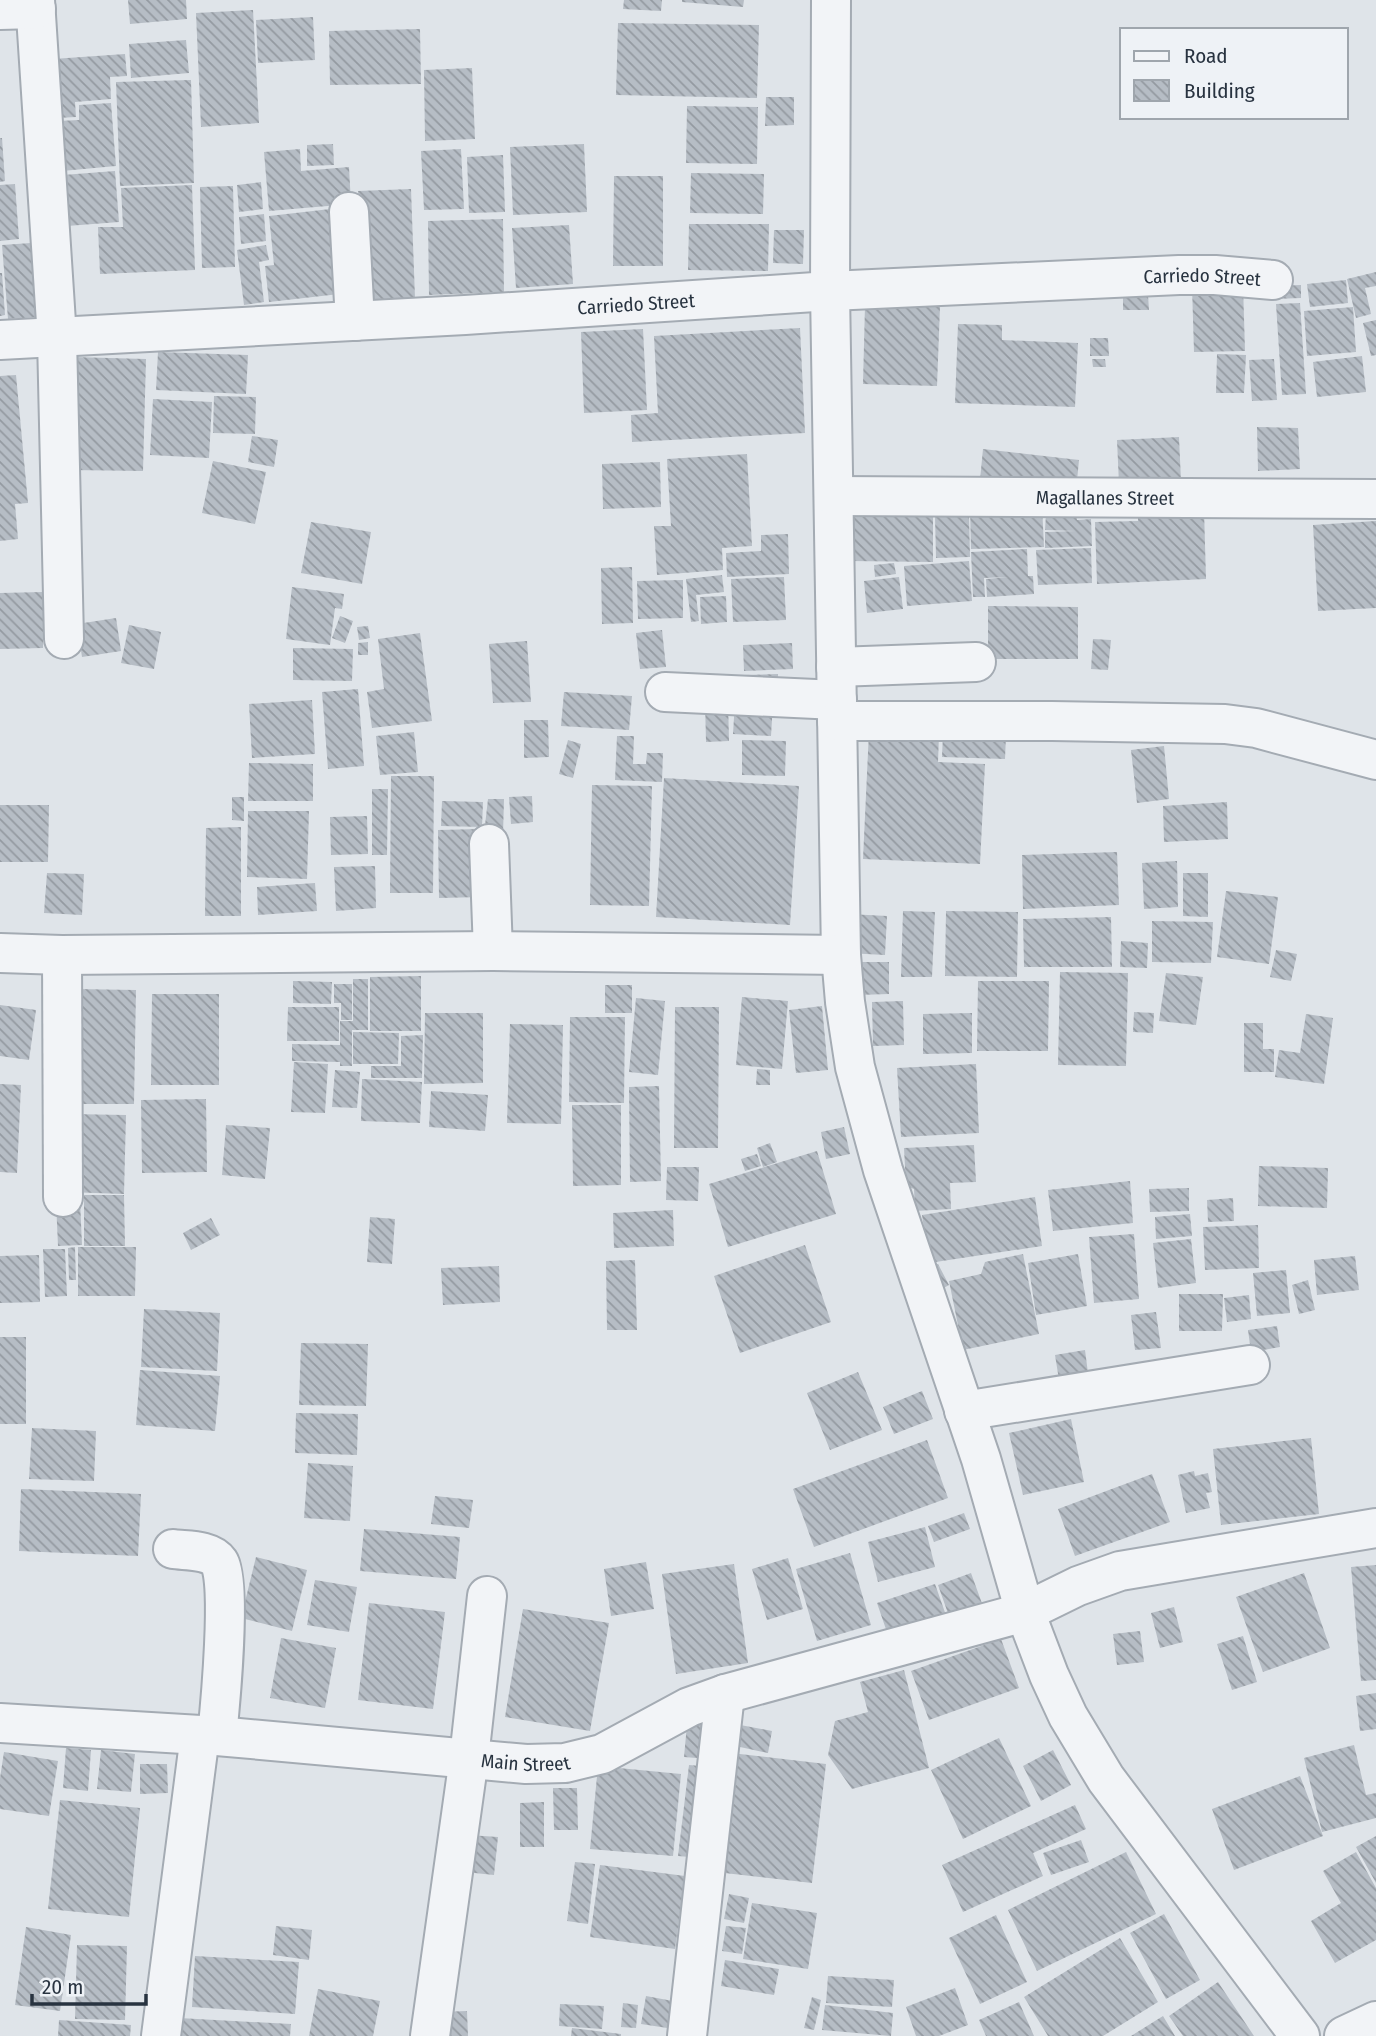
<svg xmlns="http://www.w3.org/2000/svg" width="1376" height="2036" font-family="'Fira Sans Condensed',sans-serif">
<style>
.building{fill:url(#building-back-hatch)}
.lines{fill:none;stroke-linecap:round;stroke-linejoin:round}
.minor-casing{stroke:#a4abb3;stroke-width:42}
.minor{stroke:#f2f4f7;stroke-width:38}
.labels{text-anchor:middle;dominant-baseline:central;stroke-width:6;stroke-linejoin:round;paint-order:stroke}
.street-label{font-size:19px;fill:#283340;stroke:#eef2f6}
</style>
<defs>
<pattern id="building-back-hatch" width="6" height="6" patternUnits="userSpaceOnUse" patternTransform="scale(1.75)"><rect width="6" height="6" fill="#b6bdc5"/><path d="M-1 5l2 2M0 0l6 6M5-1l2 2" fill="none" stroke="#949aa1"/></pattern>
</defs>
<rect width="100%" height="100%" fill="#dfe4e9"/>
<!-- building -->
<path class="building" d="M128 0H186L187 19 130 24Z
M624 0H662L661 11 623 9Z
M682 0H744L743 7 682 2Z
M253 10 259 123 201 127 196 13Z
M313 17 315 60 258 63 256 20Z
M618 23 759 25 757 98 616 95Z
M420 29 421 84 330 85 329 31Z
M186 40 189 73 131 78 129 44Z
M125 54 127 76 110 77 111 99 75 102 76 117 57 118 53 59Z
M472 68 475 139 425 141 424 70Z
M191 80 194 183 120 186 116 82Z
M766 97H794V125L765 126Z
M111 103 116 166 62 171 58 121 79 120V105Z
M687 106 758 107 757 164 686 163Z
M0 138H2L5 181 0 182Z
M333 144 334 165 307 166V145Z
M584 144 587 212 513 215 510 147Z
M300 149 301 171 349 167 351 204 269 211 264 152Z
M461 149 464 209 424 210 421 151Z
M503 155 505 212 469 213 467 157Z
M115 171 119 222 67 226 63 175Z
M691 173 764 174 763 214 690 213Z
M614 176H663V266H613Z
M261 182 263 209 239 212 237 185Z
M15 184 19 239 0 241V185Z
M192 185 195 270 100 274 98 227H123L121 188Z
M233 186 235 267 202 268 200 187Z
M411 189 415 298 362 300 358 191Z
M339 208 348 293 269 302 265 266 274 265 269 216Z
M264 214 266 241 241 244 239 217Z
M503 219 504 292 429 295 428 221Z
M689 224H769L768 271 688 270Z
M569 225 573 284 516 288 512 228Z
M774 230H804L803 264 773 263Z
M31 243 38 317 8 319 2 245Z
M266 245 269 260 259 262 264 302 244 305 237 250Z
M1376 272V286L1365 288 1371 314 1356 318 1347 279Z
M0 273H2L5 315 0 316Z
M1346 280 1348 303 1310 307 1307 284Z
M1243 285 1245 351 1194 352 1192 286Z
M1301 285V298L1274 299 1273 286Z
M1123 295H1148L1149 310H1123Z
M1300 303 1306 394 1282 395 1276 304Z
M865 305 940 307 937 386 863 384Z
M1353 307 1356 352 1307 356 1304 311Z
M1376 320V355L1371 356 1363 323Z
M958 324 1002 325V340L1078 343 1075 407 955 403Z
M800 328 805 433 632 442 631 415 658 413 654 336Z
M643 329 647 410 584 413 581 332Z
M1090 338H1108L1109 356H1090Z
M158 352 248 355 246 394 156 390Z
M1217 354 1246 355 1244 393H1216Z
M1362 356 1366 392 1317 397 1313 362Z
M73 357 146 359 143 471 70 470Z
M1092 359H1105L1106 367H1093Z
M1274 359 1277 400 1252 401 1249 360Z
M16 375 28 503 15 504 18 539 0 541V376Z
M214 396 256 397 255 434 213 433Z
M153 399 212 402 209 458 150 455Z
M1257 427 1298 428 1300 469 1258 471Z
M252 436 278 440 274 467 248 462Z
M1179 437 1181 481 1119 484 1117 440Z
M983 449 1079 460 1076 491 980 480Z
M747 454 752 546 722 548 723 570 657 575 654 526H671L667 459Z
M213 461 266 472 255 524 202 513Z
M660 462 661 507 603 509 602 464Z
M849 503H933V562L849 561Z
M1042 505 1044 547 971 549 970 507Z
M1204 510 1206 579 1097 584 1095 522 1138 521V513Z
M1046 514H1076L1077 520 1091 519 1092 546 1045 548V532L1076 531 1045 530Z
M969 515 970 557 936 558 935 516Z
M1376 521V608L1318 611 1313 525Z
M311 522 371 532 362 584 301 573Z
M788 534 789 574 727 577 726 553 761 551V535Z
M1091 548 1092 583 1038 585 1036 550Z
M1027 549 1028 576H1033L1034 594 987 597 986 579 1009 577 984 578 985 597H973L971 552Z
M969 561 972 601 907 606 904 566Z
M894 563 896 574 875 577 874 565Z
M632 567 633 623 602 624 601 568Z
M722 575 724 592 696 595 699 621 691 622 686 579Z
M784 577 786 620 733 622 731 579Z
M899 577 903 609 867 613 864 581Z
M683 580V618L638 619 637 581Z
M292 587 344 594 342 609 335 608 330 645 286 639Z
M43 592V648L0 649V593Z
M726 596 727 622 701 624 700 597Z
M988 606 1078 607V659H988Z
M340 616 353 621 345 643 332 638Z
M116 618 121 651 82 657 77 624Z
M129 625 161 632 154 669 121 663Z
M368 626 370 638 359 640 357 627Z
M662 630 666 667 640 669 636 633Z
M420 633 432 721 372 728 367 692 384 689 378 639Z
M1093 639 1111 640 1108 670 1091 669Z
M527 641 531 702 493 703 489 644Z
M368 642V655H358V643Z
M792 643 793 669 744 671 743 645Z
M293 648 353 649 352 681 293 680Z
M778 674V690L744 691V675Z
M358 689 364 766 328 769 322 692Z
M564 692 632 696 629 730 561 726Z
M312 700 315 754 252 758 249 704Z
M728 700 729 741 706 742 705 701Z
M735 701 773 703 771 736 733 734Z
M524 720H548L549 757 524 758Z
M869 731 939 735 938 762 985 764 980 864 863 859Z
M414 732 418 772 380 775 376 736Z
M943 733 1006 735 1005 759 942 757Z
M617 736H634L633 764H646L647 753H663L662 782 615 780Z
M568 740 581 744 573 778 559 774Z
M742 740 786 741 785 776 742 775Z
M1164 746 1169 799 1137 803 1131 750Z
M249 763 313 764V801H248Z
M391 776H434L433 893H390Z
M664 778 799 786 790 925 656 917Z
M592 785 652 786 649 906 590 905Z
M372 789H388L387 855H372Z
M532 796 533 822 511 824 509 797Z
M232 797H244V821L232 820Z
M488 799H504L503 834H484Z
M442 801 483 802 482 827 441 826Z
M1227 802 1228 839 1164 842 1163 806Z
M0 805H49L48 862H0Z
M248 811H309L307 879 247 877Z
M367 816 368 854 331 855 330 817Z
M241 827V916H205L206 828Z
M480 829 482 897 439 898 438 830Z
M1117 852 1119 905 1023 909 1022 855Z
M1177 861 1178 907 1144 909 1142 863Z
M375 866 376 908 336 911 334 867Z
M47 873 84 874 82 915 44 913Z
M1183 873H1208V917L1183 916Z
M315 883 317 911 258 915 257 887Z
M1226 891 1278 897 1269 964 1217 957Z
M903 911 935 912 932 977H901Z
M946 911 1018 912 1017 977 945 976Z
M849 914 887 916 885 955 847 953Z
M1111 917 1112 967H1024L1023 919Z
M1152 921 1213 922 1211 963 1152 962Z
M1121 941 1148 943 1147 968 1120 967Z
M1276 950 1297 954 1291 981 1270 977Z
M858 962H889V994L858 995Z
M1060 972 1128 973 1126 1066 1058 1065Z
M1166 973 1203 977 1196 1025 1159 1021Z
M421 976V1031H370V977Z
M353 979H368V1030H352V1066H340V1062L292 1061V1044L340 1045V1021H353Z
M293 981 332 982 331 1004 293 1003Z
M978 981H1049L1048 1051H977Z
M334 984H352V1020H341V1003H334Z
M605 985H632V1013H605Z
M75 989 136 990 134 1104H73Z
M152 994H219V1085H151Z
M742 997 788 1001 782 1069 736 1065Z
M636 998 665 1001 658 1075 629 1072Z
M903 1001 904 1045 873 1046 872 1002Z
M0 1005 36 1010 29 1060 0 1056Z
M822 1006 828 1070 796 1073 789 1010Z
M288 1007H339V1041H287Z
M675 1007H719L718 1148H674Z
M1134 1012 1154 1013 1153 1033 1133 1032Z
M425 1013H483V1083L424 1084Z
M972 1013V1053L923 1054V1014Z
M1306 1014 1333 1018 1324 1084 1275 1077 1279 1050 1300 1053Z
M570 1017H625L624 1103 569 1102Z
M1244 1023H1263V1049H1274V1072H1244Z
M510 1024 563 1025 561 1124 507 1123Z
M353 1032 399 1033 398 1064H353Z
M423 1035 422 1078H371V1066H401V1036Z
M294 1062 328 1064 325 1113 291 1112Z
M976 1064 979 1133 901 1137 897 1068Z
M757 1069 770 1070V1085H756Z
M335 1070 360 1072 357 1108 332 1107Z
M362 1079 422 1082 420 1123 361 1121Z
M0 1084 21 1085 17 1173 0 1172Z
M659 1086 661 1181 630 1182 629 1087Z
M431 1091 488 1095 485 1131 429 1127Z
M206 1099 207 1172 142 1173 141 1100Z
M572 1105H621V1185L573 1186Z
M69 1114 126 1115 124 1194 67 1192Z
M226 1125 270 1128 265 1179 222 1175Z
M844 1127 850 1154 826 1159 821 1132Z
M770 1143 777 1162 763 1167 757 1148Z
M974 1145 976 1182 950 1183 951 1209 915 1211 914 1189 906 1186 904 1148Z
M817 1151 836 1214 728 1247 709 1184Z
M757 1154 761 1166 745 1171 741 1159Z
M1259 1166 1328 1168 1327 1208 1258 1206Z
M667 1167H699L698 1201 666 1200Z
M1130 1181 1133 1223 1053 1231 1048 1190Z
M1189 1188V1211L1150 1212 1149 1189Z
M84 1195H124L125 1246H84Z
M1035 1197 1042 1246 929 1263 922 1215Z
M1233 1198 1234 1221 1208 1222 1207 1200Z
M80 1200 82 1245 58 1246 56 1201Z
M673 1210 674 1246 614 1248 613 1213Z
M1190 1214 1192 1236 1156 1239 1155 1217Z
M370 1217 395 1219 392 1264 367 1262Z
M211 1218 220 1235 191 1250 183 1233Z
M1258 1225 1259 1268 1205 1270 1203 1227Z
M1134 1234 1139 1299 1094 1303 1089 1237Z
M1191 1239 1196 1283 1158 1288 1153 1243Z
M805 1245 831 1322 740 1353 714 1276Z
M75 1247 76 1280H69L68 1248Z
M78 1247H136L135 1296H78Z
M43 1249H65L67 1296 45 1297Z
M1023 1254 1039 1334 963 1350 949 1281 981 1274 985 1262Z
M1078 1254 1087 1306 1036 1315 1028 1263Z
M39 1255 40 1302 0 1303V1256Z
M1355 1256 1359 1290 1317 1295 1314 1260Z
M635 1260 637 1330H607L606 1261Z
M938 1264 949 1285 935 1293 924 1271Z
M499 1266 500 1302 443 1305 441 1268Z
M1286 1270 1290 1313 1257 1316 1253 1273Z
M1308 1280 1315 1310 1299 1314 1292 1285Z
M1179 1294H1223L1222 1331H1179Z
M1249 1295 1251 1319 1227 1322 1224 1298Z
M144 1309 220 1313 217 1371 141 1367Z
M1156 1312 1161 1348 1135 1350 1131 1315Z
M1277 1326 1280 1347 1251 1352 1248 1330Z
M0 1337H26V1424H0Z
M301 1343 368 1344 366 1406 299 1405Z
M1085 1350 1089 1381 1060 1386 1055 1355Z
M140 1370 220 1376 215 1431 136 1425Z
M858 1372 882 1430 830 1450 807 1393Z
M922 1391 933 1419 894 1434 883 1407Z
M296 1413 358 1414 357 1455 295 1453Z
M1071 1419 1084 1482 1023 1495 1009 1433Z
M32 1428 96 1431 94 1481 29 1479Z
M1311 1438 1319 1514 1221 1525 1213 1449Z
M927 1440 948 1498 814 1547 793 1489Z
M308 1463 353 1466 350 1521 304 1518Z
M1194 1471 1195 1476 1208 1473 1212 1492 1206 1493 1210 1508 1186 1513 1178 1475Z
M1152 1474 1170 1522 1075 1556 1058 1509Z
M21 1489 141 1494 138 1556 19 1551Z
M435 1496 473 1500 469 1528 431 1524Z
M964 1513 970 1529 934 1542 928 1526Z
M925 1527 935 1567 878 1582 868 1542Z
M364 1529 460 1537 456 1579 360 1571Z
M850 1553 871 1625 817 1641 796 1569Z
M256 1557 307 1570 292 1631 241 1618Z
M788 1558 803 1609 767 1620 752 1569Z
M646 1562 654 1609 611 1616 604 1569Z
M734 1564 748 1663 676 1674 662 1574Z
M1376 1565V1680L1361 1681 1351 1567Z
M971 1573 984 1609 951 1622 938 1585Z
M1304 1573 1330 1648 1263 1672 1236 1597Z
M315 1580 357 1587 349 1632 307 1625Z
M935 1584 948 1621 890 1641 877 1603Z
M369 1603 445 1612 433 1709 358 1700Z
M1174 1607 1183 1642 1160 1648 1151 1613Z
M523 1609 609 1623 590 1731 505 1717Z
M1140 1631 1144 1662 1117 1665 1113 1634Z
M1243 1636 1257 1682 1232 1690 1217 1644Z
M281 1638 336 1648 325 1708 270 1698Z
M1001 1639 1019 1688 929 1720 911 1671Z
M904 1670 929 1768 852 1789 828 1755 835 1721 868 1712 860 1682Z
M1376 1693V1729L1360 1731 1356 1696Z
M688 1714 713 1716 709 1759 684 1757Z
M735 1724 772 1731 768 1753 731 1745Z
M999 1738 1031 1806 963 1839 931 1770Z
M1354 1745 1366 1795 1376 1793V1818L1322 1832 1304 1758Z
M66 1748 91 1750 88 1791 63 1788Z
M101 1750 135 1754 131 1792 97 1789Z
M1053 1750 1071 1785 1041 1801 1023 1766Z
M4 1752 58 1761 49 1816 0 1809V1778Z
M731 1753 826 1764 812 1883 716 1872Z
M140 1764H167L168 1793 140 1794Z
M689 1765 712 1767 701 1858 678 1856Z
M598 1766 681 1774 673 1856 590 1849Z
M1300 1776 1323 1836 1234 1870 1212 1809Z
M553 1788H577L578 1830H554Z
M60 1800 140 1808 129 1917 48 1909Z
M544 1802V1847H520V1803Z
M1075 1805 1086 1829 1033 1853 1043 1876 963 1912 942 1865Z
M468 1835 498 1837 494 1875 465 1872Z
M1376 1836V1883L1356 1847Z
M1081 1840 1089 1862 1051 1875 1043 1853Z
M1126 1852 1156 1914 1037 1971 1008 1910Z
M1356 1852 1376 1888V1940L1335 1963 1311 1921 1341 1903 1323 1871Z
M575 1862 595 1864 588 1924 567 1921Z
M600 1865 685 1876 675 1949 590 1937Z
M729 1894 749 1898 744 1923 724 1919Z
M752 1903 817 1913 808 1969 743 1959Z
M1164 1914 1200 1980 1166 1999 1130 1933Z
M996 1915 1027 1982 980 2004 949 1938Z
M276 1926 312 1930 309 1960 273 1955Z
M726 1926 746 1928 742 1954 722 1951Z
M26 1927 71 1935 60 2011 15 2005Z
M1120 1938 1158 2002 1103 2036H1048L1024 1997Z
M77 1945 127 1946 125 2020 75 2019Z
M195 1956 299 1962 295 2014 192 2007Z
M725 1960 779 1969 774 1995 721 1986Z
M828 1976 894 1980 892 2007 826 2003Z
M1218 1982 1254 2036H1183L1169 2016Z
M955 1988 968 2025 939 2036H916L906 2007Z
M318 1989 380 2001 373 2036H309Z
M646 1996 678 2002 674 2029 641 2024Z
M812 1997 821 2000 814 2030 804 2028Z
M1019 2002 1034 2036H986L979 2020Z
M623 2003 638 2005 636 2028 621 2027Z
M560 2004 604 2006 602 2029 559 2026Z
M825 2005 893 2013 891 2036 822 2030Z
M467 2011 468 2036H440V2012Z
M1163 2016 1175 2036H1131Z
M179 2018 291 2024 290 2036H178Z
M59 2020 131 2025 130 2036H58Z
M572 2028 621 2034V2036H571Z"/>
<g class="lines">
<!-- minor casing -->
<g class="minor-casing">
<g id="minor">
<path d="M35 0 57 338 64 639"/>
<path d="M831 0 830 291 841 955 845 1002 855 1067 883 1170 981 1459 1025 1612 1049 1675 1068 1716 1106 1779 1300 2036"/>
<path d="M0 10 36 9"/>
<path d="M349 212 355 321"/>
<path id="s1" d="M0 340 465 315 830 291 1179 275H1215L1273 280"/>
<path id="s2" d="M834 496 1376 499"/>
<path d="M836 667 976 662"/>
<path d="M665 692 837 700"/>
<path d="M837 721H1052L1225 724 1256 728 1376 760"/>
<path d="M489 844 493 951"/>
<path d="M0 953 62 955 493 951 841 955"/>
<path d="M62 955 63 1197"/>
<path d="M964 1411 1250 1365"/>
<path d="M173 1549C186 1551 210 1549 219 1562 232 1580 220 1707 217 1736"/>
<path id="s3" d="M0 1723 217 1736 526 1764 565 1763 602 1754 689 1707 725 1694 1025 1612 1078 1586 1120 1571 1376 1528"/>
<path d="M161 2036 200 1735"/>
<path d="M430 2036 469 1758 487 1596"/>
<path d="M687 2036 725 1694"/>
<path d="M1344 2036 1376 2021"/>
</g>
</g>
<!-- minor -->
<use href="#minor" class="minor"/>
</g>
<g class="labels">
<!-- street labels -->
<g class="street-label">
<text stroke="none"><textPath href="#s1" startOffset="1204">Carriedo Street</textPath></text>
<text stroke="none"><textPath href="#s1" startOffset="637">Carriedo Street</textPath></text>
<text stroke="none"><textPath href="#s2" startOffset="271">Magallanes Street</textPath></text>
<text stroke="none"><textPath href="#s3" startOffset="527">Main Street</textPath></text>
</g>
</g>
<!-- legend -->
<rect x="1120" y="28" width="228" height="91" fill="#eef2f6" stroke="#9fa6ad" stroke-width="2"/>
<rect x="1134" y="51" width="35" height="10" fill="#f2f4f7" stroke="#9fa6ad" stroke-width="2"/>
<text x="1184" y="63" font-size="21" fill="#283340">Road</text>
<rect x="1134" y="80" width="35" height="21" fill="url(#building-back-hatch)" stroke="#9fa6ad" stroke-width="2"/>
<text x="1184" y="98" font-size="21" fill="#283340">Building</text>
<!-- scale -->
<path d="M32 1994v10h114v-10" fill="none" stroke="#283340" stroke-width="3.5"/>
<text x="42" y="1994" font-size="21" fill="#283340" stroke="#eef2f6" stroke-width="5" paint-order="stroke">20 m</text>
</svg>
